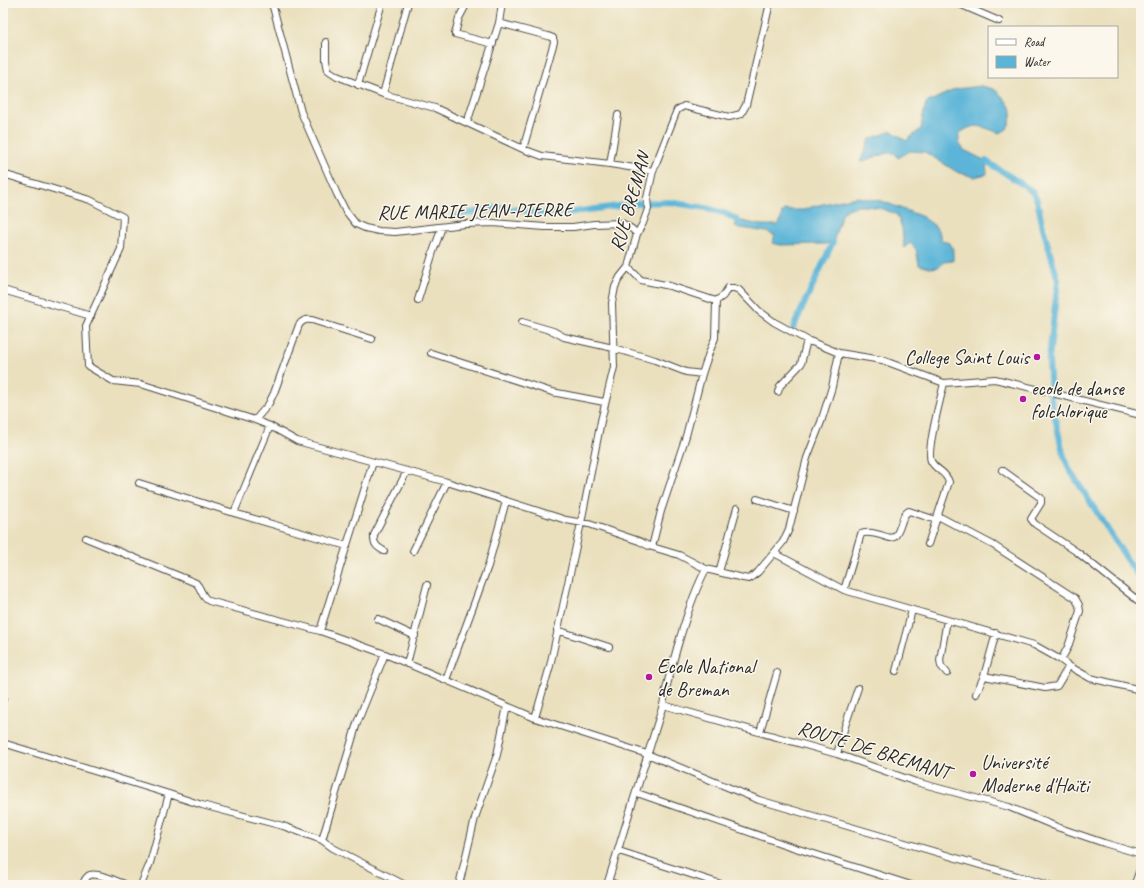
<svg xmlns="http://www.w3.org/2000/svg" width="1144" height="888" font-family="Caveat,sans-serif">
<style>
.water{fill:#5bb5d8;stroke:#437082}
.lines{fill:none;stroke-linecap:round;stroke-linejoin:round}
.canal{stroke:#5bb5d8;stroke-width:6}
.minor-casing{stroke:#484641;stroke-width:8}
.secondary-casing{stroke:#484641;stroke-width:11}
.minor{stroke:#fff;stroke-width:6}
.secondary{stroke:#fff;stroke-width:9}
.poi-dot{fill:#b5179e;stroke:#fbf7ec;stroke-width:1.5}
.labels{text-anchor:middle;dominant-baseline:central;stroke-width:3;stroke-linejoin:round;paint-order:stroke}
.street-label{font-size:20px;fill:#2b2b2b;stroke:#fbf7ec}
.poi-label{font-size:20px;fill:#2b2b2b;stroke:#fbf7ec;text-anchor:start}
</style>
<rect width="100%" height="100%" fill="#fbf7ec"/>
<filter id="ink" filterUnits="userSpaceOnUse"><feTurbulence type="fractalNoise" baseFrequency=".025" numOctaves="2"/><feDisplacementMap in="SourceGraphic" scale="8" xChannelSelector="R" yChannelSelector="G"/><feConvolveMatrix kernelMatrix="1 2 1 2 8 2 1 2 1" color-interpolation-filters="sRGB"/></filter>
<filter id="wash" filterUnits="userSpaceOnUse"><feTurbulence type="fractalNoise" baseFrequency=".012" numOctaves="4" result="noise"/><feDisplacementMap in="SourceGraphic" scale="16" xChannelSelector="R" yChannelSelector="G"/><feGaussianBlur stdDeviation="0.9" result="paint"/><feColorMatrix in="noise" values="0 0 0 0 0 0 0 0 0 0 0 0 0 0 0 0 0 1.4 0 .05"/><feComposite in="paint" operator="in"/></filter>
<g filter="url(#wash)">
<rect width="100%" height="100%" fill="#eae0be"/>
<!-- water -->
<path class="water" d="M981 86 994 89 1004 98 1012 110 1010 122 1007 129 1000 133C981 127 976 121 959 134V143L964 150 986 161 987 174 974 177 957 172 925 152 910 151 898 158 895 153H887L860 162 870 139 892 131 906 141 921 129 923 116 926 103 956 89Z
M856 197 882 201 923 217 935 226 939 232 942 241 950 243 953 249V261L943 262 939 267 930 268 919 265 916 249 910 243 904 248 902 228 897 215C884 208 855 200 843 213 840 217 836 235 833 242L826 244 780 245 772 243 775 236 767 232 735 227 737 220 761 225H778C782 221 780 214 784 210H804L814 206Z"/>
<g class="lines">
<!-- canal -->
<path class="canal" d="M986 161 1025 186 1033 193 1037 200 1043 228 1058 280 1049 358 1051 400 1063 453 1069 469 1141 581
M453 216 501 207 545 214 566 213 641 203 669 202 706 208 724 213 737 220
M793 328 833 242"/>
</g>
</g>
<g filter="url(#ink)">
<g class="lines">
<!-- minor casing -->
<g class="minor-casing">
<path id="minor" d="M272 3 301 112 337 194 345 210 356 224 365 228 379 231 395 232 465 224 493 223 545 227H573L594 224 622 223 632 229 637 234
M467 3 459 18 455 34 493 44
M957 3 999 21
M499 23 548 36 553 38 554 42 523 149
M326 42V60L328 70 337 76 383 94 435 108 523 149 542 156 610 164 653 171
M358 85 382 3
M383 94 408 3
M467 123 499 23 502 3
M610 164 618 115
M3 174 90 200 123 217 121 249 86 326 88 366 113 381 141 384 255 420 270 426 297 441 447 482 566 520 589 524 639 541 649 546 679 555 706 569 743 578 749 579 758 572 783 542 789 529 807 458 821 422 832 387 839 353
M628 267 641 280 670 286 716 301 723 296 728 288H734L739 290 759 311 774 322 807 340 839 353 882 360 944 383 995 379 1141 415
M3 290 91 316
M418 300 433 252 442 227
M522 322 553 331 564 337 613 348 655 360 686 372 702 374
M431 353 552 392 604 402
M778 392 780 386 801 364 807 340
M255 420 268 405 274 393 299 325C303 320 306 319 312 320L372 339
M1002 470 1041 498V503L1031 519 1035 524 1077 552 1141 603
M139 483 234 513 347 546
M757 499 794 511
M234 513 270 426
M938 516 993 545 1075 598 1079 605 1080 611 1068 647 1061 660
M86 538 196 583C202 589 201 597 209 601L320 631 385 654 535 718 647 754 759 800 1048 885
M928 544 949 482C945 470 936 471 931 461 926 451 941 397 944 383
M652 547 661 511 686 436 702 374 709 353 715 338 716 301
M384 551C377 547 373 544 374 535L407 471
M413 551 447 482
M774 553 844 590 1034 645 1061 660 1069 666 1090 678 1141 690
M719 572 737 508
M844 590 861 534C869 530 882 536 890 538L894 537C902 531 900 515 909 511L936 520
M378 619 415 636
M947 620 940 660 941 666 947 673
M557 630 609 647
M320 631 373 462
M407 664 427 585
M896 671 912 610
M984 676 996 633
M446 680 488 566 506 501
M3 694V699
M976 694 984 676 1045 688 1057 686 1069 666
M663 705 837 754 916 782 1009 807 1057 827 1104 843 1141 854
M535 718 550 666 581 523 601 421 614 367 612 303 615 287 620 277 628 267 637 234 643 223 648 209 647 198 653 171 677 110 684 106 729 117 741 114 746 105 770 3
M760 732 777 673
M3 743 169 794 202 805 283 826 322 840 333 848 368 866 405 885
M837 754 845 726 858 688
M637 793 786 845 911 885
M322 840 357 723 385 654
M619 851 724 885
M608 881 617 885
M82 885C84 882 86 876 90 875 97 872 119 882 127 885
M141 885 150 863 169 794
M459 885 475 818 497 755 507 706
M607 885 663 705C666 685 672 667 677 648 685 621 693 594 706 569"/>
</g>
<!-- secondary casing -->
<g class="secondary-casing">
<path id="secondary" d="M1136 885 1141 871"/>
</g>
<!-- minor -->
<use href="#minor" class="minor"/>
<!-- secondary -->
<use href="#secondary" class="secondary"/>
</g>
</g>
<!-- markers -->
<g class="poi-dot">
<circle cx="1037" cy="357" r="4"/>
<circle cx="1023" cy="399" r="4"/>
<circle cx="649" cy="677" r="4"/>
<circle cx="973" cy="774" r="4"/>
</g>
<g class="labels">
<!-- street labels -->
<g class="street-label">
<text transform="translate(630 202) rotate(-74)">RUE BREMAN</text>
<text transform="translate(475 211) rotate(-1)">RUE MARIE JEAN-PIERRE</text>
<text transform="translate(874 750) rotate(17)">ROUTE DE BREMANT</text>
</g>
<!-- poi labels -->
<g class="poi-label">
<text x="1029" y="357" text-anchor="end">College Saint Louis</text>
<text x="1031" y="388">ecole de danse<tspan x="1031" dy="23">folchlorique</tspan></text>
<text x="657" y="666">Ecole National<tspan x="657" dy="23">de Breman</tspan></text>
<text x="981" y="762">Université<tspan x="981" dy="23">Moderne d'Haïti</tspan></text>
</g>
</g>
<!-- margin -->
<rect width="1144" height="888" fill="none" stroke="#fbf7ec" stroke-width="16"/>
<!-- legend -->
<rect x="988" y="26" width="130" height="52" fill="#fbf7ec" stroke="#a8a59f"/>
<rect x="996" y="39" width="20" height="6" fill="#ffffff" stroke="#a8a59f"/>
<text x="1024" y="46" font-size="12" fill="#2b2b2b">Road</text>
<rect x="996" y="56" width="20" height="12" fill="#5bb5d8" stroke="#a8a59f"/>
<text x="1024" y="66" font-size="12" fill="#2b2b2b">Water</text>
</svg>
